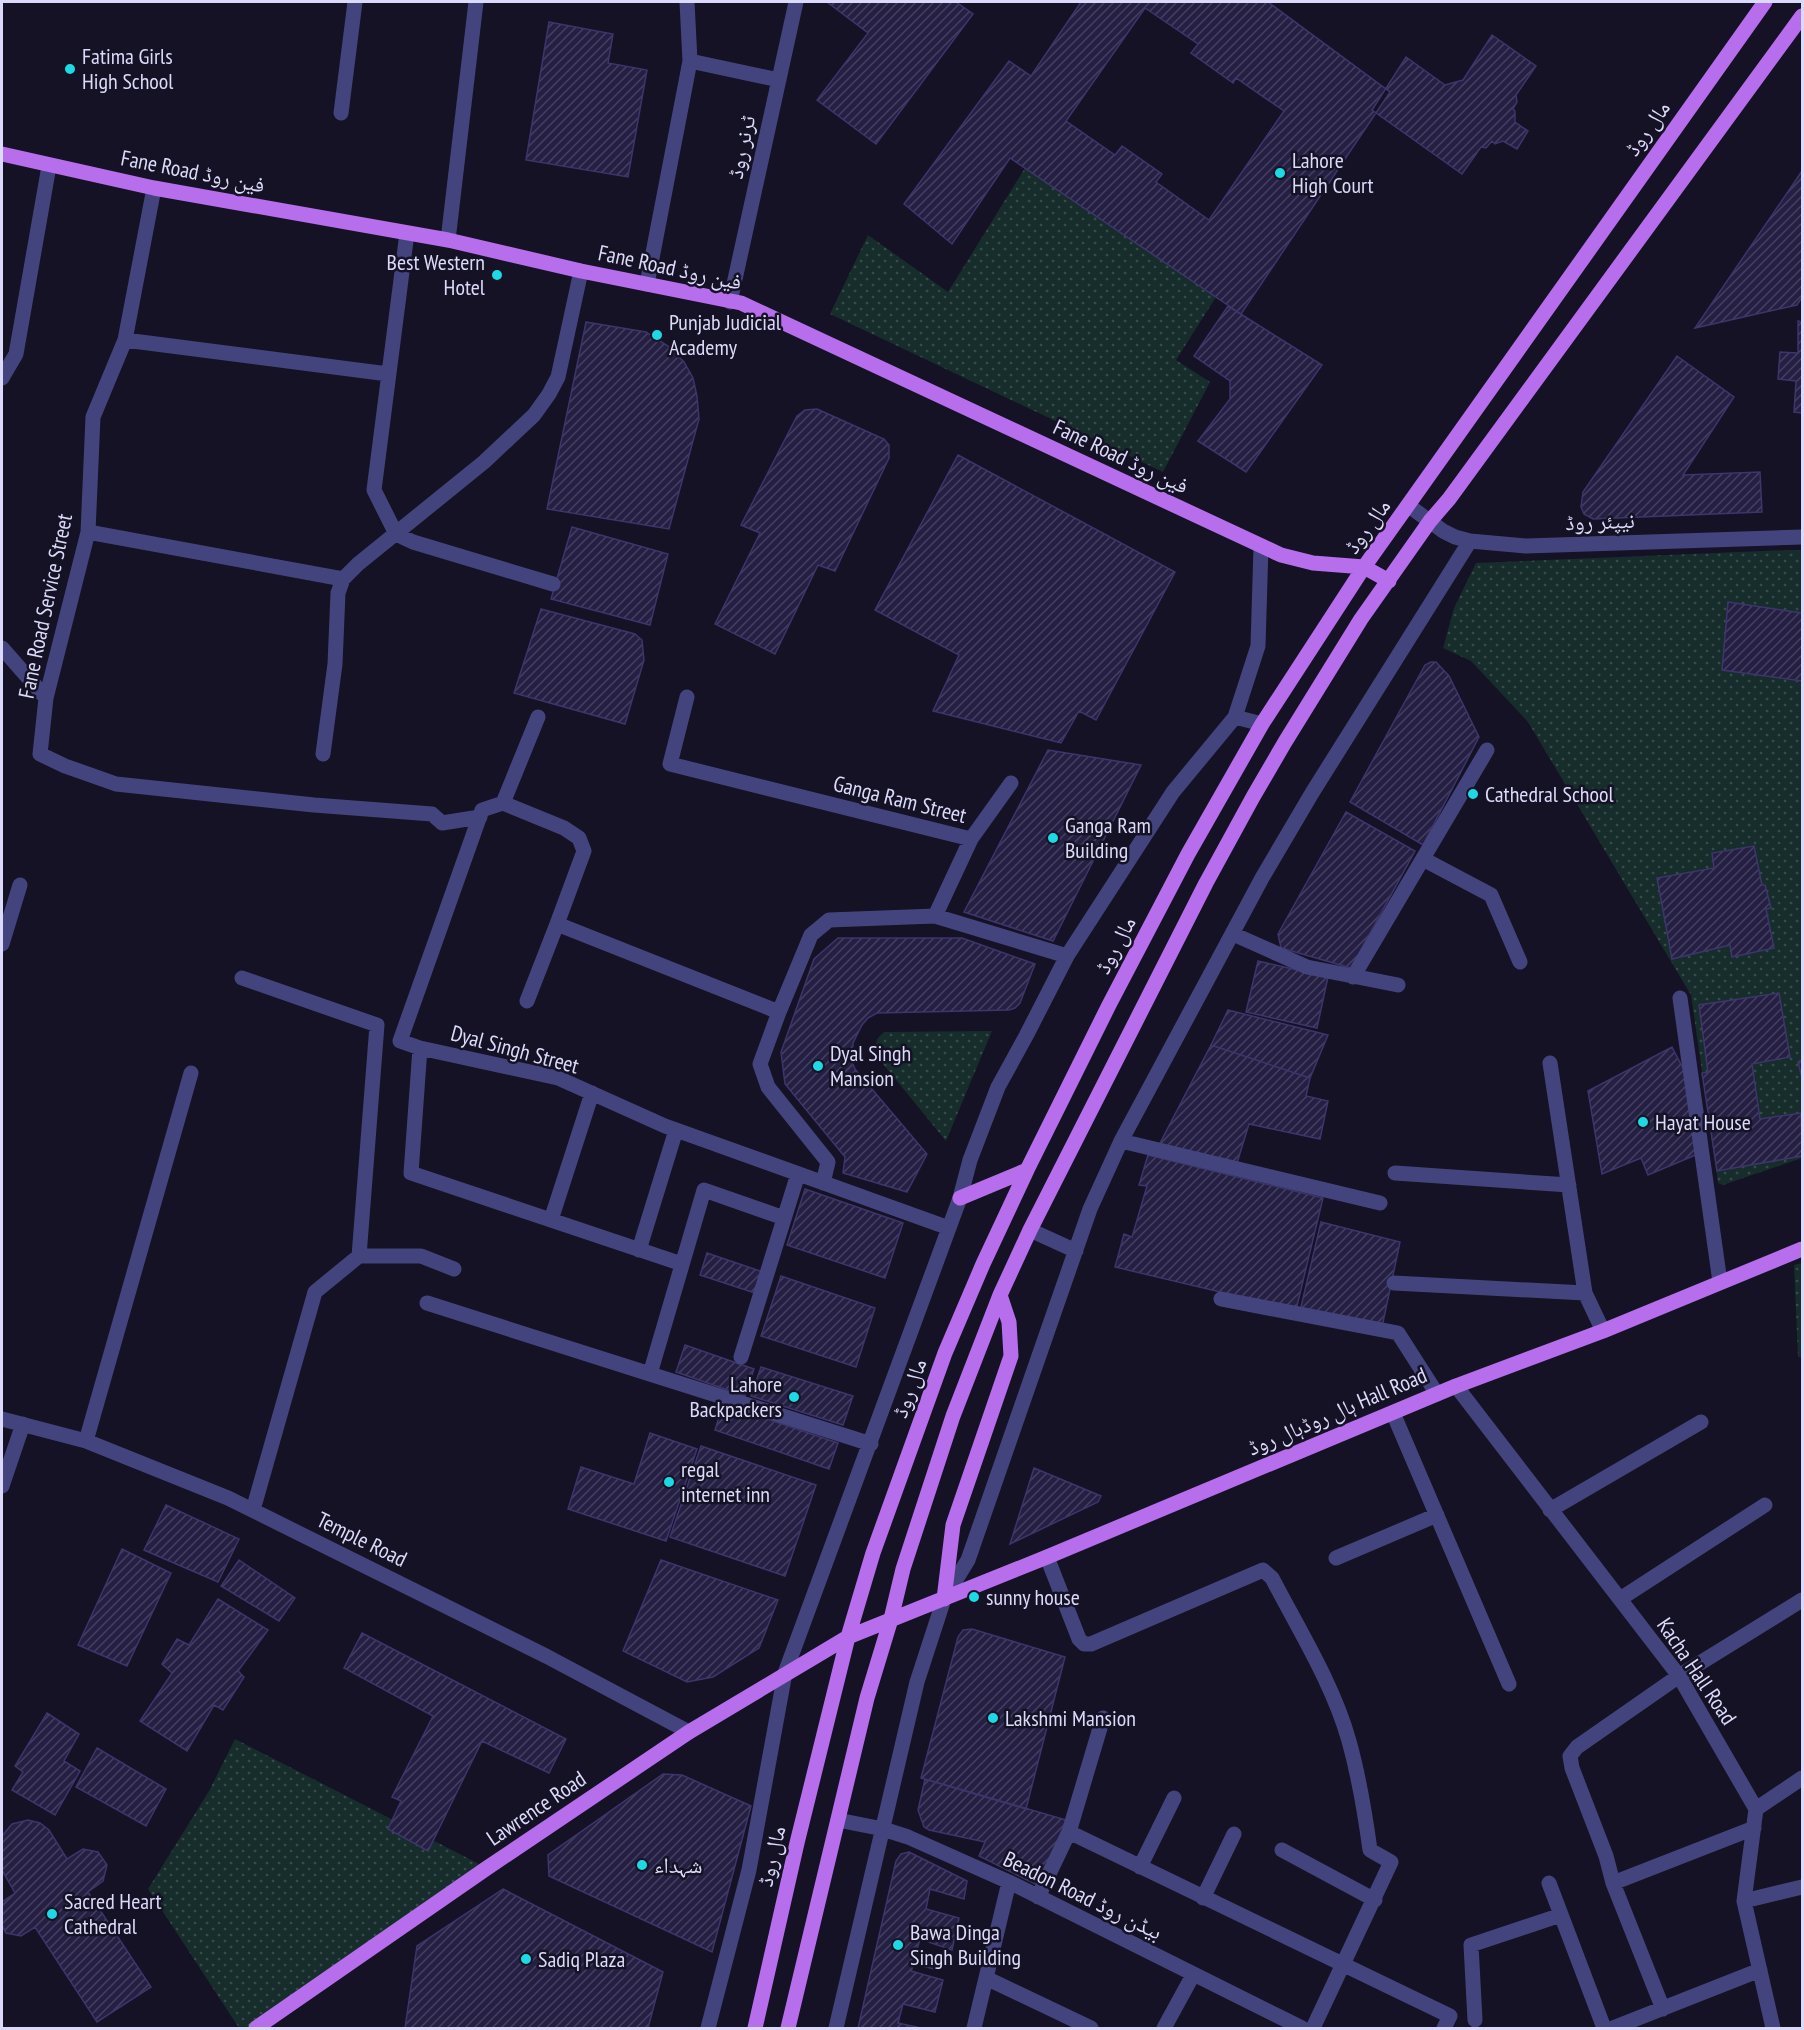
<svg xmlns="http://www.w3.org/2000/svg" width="1804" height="2030" font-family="'PT Sans Narrow','Noto Naskh Arabic',sans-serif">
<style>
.grass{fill:url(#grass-dots)}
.building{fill:url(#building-hatch);stroke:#3d356c;stroke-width:1.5;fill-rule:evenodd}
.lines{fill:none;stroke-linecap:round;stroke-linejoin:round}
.minor{stroke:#43447d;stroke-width:15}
.major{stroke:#b76eed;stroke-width:15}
.poi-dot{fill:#1dd9e3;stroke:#141224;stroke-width:2}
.labels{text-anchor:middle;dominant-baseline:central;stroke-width:5;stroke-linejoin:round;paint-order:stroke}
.poi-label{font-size:22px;fill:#dcdafa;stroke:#141224;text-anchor:start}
.street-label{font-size:22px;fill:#dcdafa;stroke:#141224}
</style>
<defs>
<pattern id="grass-dots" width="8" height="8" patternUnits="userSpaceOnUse" patternTransform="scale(1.5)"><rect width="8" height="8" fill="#162d2b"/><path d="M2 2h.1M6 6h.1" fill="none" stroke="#374b4b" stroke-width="1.8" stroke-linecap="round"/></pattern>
<pattern id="building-hatch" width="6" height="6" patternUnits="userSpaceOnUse" patternTransform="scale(1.5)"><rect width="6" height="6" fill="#252043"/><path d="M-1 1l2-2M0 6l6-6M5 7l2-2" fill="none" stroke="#44405f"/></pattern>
</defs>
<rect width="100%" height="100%" fill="#141224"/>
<!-- grass -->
<path class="grass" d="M1025 168 1216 297 1176 360 1210 382 1163 472 830 314 868 235 948 292Z
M1789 550H1802V1158L1723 1185 1718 1183 1691 995 1528 722 1471 661 1443 648 1454 608 1476 563Z
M992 1031 946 1141 874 1053 877 1039 884 1032Z
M1802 1263V1357H1798L1794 1265Z
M235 1739 487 1868 256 2028H239L148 1889 209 1791Z"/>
<!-- building -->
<path class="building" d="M827 2H956L973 14 876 144 817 100 868 33Z
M1081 2H1268L1390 92 1241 314 1010 158 952 244 904 204 1009 61 1031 76ZM1145 8 1198 44 1191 53 1233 83 1236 78 1284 111 1209 220 1156 182 1162 174 1122 146 1115 155 1066 121Z
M549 22 613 34 608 63 647 70 628 177 526 160Z
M1492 35 1536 66 1516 95 1517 102 1513 109 1515 111V122L1528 131 1517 149 1503 141 1495 144 1492 141 1486 148 1481 147 1462 174 1372 110 1406 57 1445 85 1463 80Z
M1802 171V297L1797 305 1695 328Z
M1228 306 1322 365 1246 472 1198 441 1230 399V381L1194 356Z
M1798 321 1802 322V413L1794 412 1796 381 1778 379 1780 352 1798 353Z
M586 322 646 332 668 346 684 362 693 378 697 396 699 419 669 529 547 509Z
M1677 356 1734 397 1683 475 1760 472 1762 512 1593 519 1584 514 1581 507 1583 492Z
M817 409 884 439 889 445V458L835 571 818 565 775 654 715 624 760 533 741 525 797 416 805 410Z
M958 455 1175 572 1096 720 1079 711 1061 743 933 711 959 655 875 610Z
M572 527 668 554 650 625 551 599Z
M1728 602 1802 613V681L1722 670Z
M541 609 635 634 642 640 644 660 625 724 514 693Z
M1431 662H1436L1449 676 1479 737 1423 845 1350 802 1425 665Z
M1048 750 1141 765 1053 941 964 912Z
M1346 812 1415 851 1351 968 1281 948 1278 934Z
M1754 846 1762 885H1765L1771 908 1766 909 1774 948 1732 957 1730 945 1672 959 1657 878 1714 868 1712 853Z
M838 938H962L1035 964 1020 1003 1015 1008 1009 1010 877 1013 868 1018 862 1025 853 1043 852 1062 855 1069 927 1154 907 1192 843 1173 845 1157 785 1084 781 1052 814 959Z
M1258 961 1328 977 1317 1028 1246 1012Z
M1779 993 1790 1057 1752 1064 1760 1119 1801 1113 1802 1156 1717 1171 1702 1073 1708 1072 1699 1005Z
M1228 1010 1328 1035 1310 1078 1211 1045Z
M1211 1045 1310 1078 1306 1096 1328 1101 1320 1139 1249 1124 1237 1163 1159 1145Z
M1672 1047 1686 1074 1698 1154 1648 1175 1641 1158 1602 1174 1588 1091Z
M1802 1060V1078L1798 1062Z
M1148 1155 1323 1198 1296 1310 1115 1267 1124 1234 1132 1237 1147 1186 1139 1185Z
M805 1189 903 1223 885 1278 787 1245Z
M1321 1222 1400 1242 1382 1327 1300 1311Z
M707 1253 763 1272 755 1293 700 1275Z
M781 1276 875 1308 856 1367 761 1336Z
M685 1345 754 1369 745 1396 676 1372Z
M761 1367 853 1396 843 1425 751 1396Z
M723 1404 838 1443 829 1469 715 1430Z
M650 1433 697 1449 666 1541 568 1509 581 1467 634 1484Z
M701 1446 816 1485 785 1576 670 1537Z
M1034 1468 1101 1496 1098 1502 1010 1544Z
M166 1505 239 1539 218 1582 144 1550Z
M122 1549 171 1573 127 1666 78 1645Z
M239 1560 295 1598 279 1621 221 1586Z
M661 1560 778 1600 759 1648 713 1677 687 1682 623 1651Z
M218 1599 268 1630 238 1671 244 1677 223 1710 214 1705 187 1751 140 1721 172 1673 162 1664 177 1639 189 1645Z
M972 1629 1065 1657 1026 1809 921 1778 958 1637 963 1630Z
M362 1633 566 1739 549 1773 482 1741 428 1851 388 1829 401 1801 392 1797 433 1716 344 1668Z
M47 1713 79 1734 64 1761 80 1771 55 1815 12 1790 23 1772 15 1766Z
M97 1748 166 1789 146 1826 76 1787Z
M663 1774 682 1775 751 1806 712 1952 549 1876 548 1855Z
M925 1779 1066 1820 1041 1887 979 1856 985 1842 929 1830 924 1827 918 1810Z
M28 1820 40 1823 49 1830 67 1859 83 1849 98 1852 107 1865 103 1881 88 1892 151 1987 97 2022 35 1927 21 1936 6 1933 2 1925V1902L15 1893 2 1870V1836L12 1824Z
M909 1852 967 1881 964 1899 930 1889 926 1909 959 1918 952 1950 920 1939 917 1950 943 1958 939 1970 914 1964 911 1971 943 1980 935 2012 903 2004 898 2023 921 2028H858L896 1861 901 1854Z
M503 1889 663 1972 648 2028H405L417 1946Z"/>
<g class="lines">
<!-- minor -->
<path class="minor" d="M690 61 779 80
M341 113 355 2
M154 188 125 340 93 417 88 532 46 698 40 754 65 766 116 784 314 805 432 814 442 823 480 817
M407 233 374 490 396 534 413 542 553 584
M448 240 476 2
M647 284 690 61 687 2
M730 302 796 2
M125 340 388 374
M2 378 16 354 49 166
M1409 506 1443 531 1455 537 1470 541 1526 546 1802 537
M88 532 343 579
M2 648 46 698
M687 697 670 764 971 839 935 916 1067 956
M1235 717 1262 724
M323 754 335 664 338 593 343 579 358 564 484 462 534 415 549 394 558 377 581 271
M503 803 538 717
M971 839 1011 783
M1423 859 1491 895 1520 962
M557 924 779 1012
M1233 934 1307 967 1398 985
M2 944 20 885
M1353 977 1487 750
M242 978 377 1025 359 1256 315 1292 253 1510
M1680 998 1720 1282
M527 1001 557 924 584 851 579 838 564 828 503 803 482 810 400 1041 420 1048 558 1078 665 1126 949 1228
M420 1048 411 1173 682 1264
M1550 1063 1585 1293 1603 1331
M1121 1141 1380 1203
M1395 1173 1569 1185
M823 1183 828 1162 768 1087 760 1064 779 1012 811 935 829 920 935 916
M784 1218 704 1190 650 1374 871 1444
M551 1220 592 1093
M1030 1230 1076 1251
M639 1250 676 1130
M359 1256H421L454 1269
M1394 1283 1585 1293
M1221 1299 1398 1333 1437 1394
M427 1303 650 1374
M741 1357 798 1174
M1456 1386 1679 1676 1756 1809 1744 1901 1773 2028
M1393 1413 1509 1684
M2 1419 86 1441 228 1498 546 1656 689 1732
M86 1441 191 1073
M2 1486 23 1424
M1550 1510 1701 1422
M1047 1557 1079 1639 1084 1644H1091L1263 1570 1272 1578C1299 1630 1333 1684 1349 1741 1359 1777 1365 1813 1370 1850L1391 1862 1313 2028
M1336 1558 1437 1515
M1620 1599 1765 1505
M1756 1809 1802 1778
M838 1820 883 1829 908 1837 1009 1882 1302 2028
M1069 1832 1103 1718
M1282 1850 1375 1900
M1140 1867 1174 1798
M1549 1883 1604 2028
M1613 1883 1754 1828
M1038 1897 1069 1832 1450 2016 1444 2028
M1203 1898 1234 1834
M1744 1901 1802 1887
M986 1978 1091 2028
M1663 2009 1613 1883 1606 1856 1572 1768 1570 1756 1577 1747 1679 1676 1802 1600
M1475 2020 1471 1945 1561 1915
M708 2028 749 1870 785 1673 960 1198 970 1160 998 1087 1026 1036 1067 956 1173 792 1235 717 1258 646 1261 546
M836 2028 917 1682 944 1599 968 1560 1090 1209 1121 1141 1262 878 1312 793 1470 541
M974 2028 1009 1882
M1164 2028 1193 1975
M1613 2028 1760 1970"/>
<!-- major -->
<path class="major" d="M2 154 154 188 448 240 581 271 741 303 1281 555 1313 563 1364 567 1389 581
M960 1198 1027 1170
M944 1599 953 1525 1011 1356 1009 1322 1000 1295
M256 2028 487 1868 689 1732 848 1637 1047 1557 1456 1386 1603 1331 1802 1249
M755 2028 797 1843 848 1637 873 1553 945 1353 983 1264 1027 1170 1109 1005 1188 854 1262 724 1364 567 1765 2
M788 2028 867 1698 891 1619 903 1569 953 1416 1000 1295 1030 1230 1206 883 1253 797 1285 742 1361 619 1430 521 1449 499 1802 16"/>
</g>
<!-- markers -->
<g class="poi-dot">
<circle cx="70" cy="69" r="6"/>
<circle cx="1280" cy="173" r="6"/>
<circle cx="497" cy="275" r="6"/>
<circle cx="657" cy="335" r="6"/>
<circle cx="1473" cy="794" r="6"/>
<circle cx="1053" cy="838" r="6"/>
<circle cx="818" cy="1066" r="6"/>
<circle cx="1643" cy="1122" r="6"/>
<circle cx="794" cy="1397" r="6"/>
<circle cx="669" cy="1482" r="6"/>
<circle cx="974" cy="1597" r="6"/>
<circle cx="993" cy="1718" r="6"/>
<circle cx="642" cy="1865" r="6"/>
<circle cx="52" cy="1914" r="6"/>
<circle cx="898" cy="1945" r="6"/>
<circle cx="526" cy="1959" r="6"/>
</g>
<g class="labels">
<!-- poi labels -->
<g class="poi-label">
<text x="82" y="56">Fatima Girls<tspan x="82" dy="25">High School</tspan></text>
<text x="1292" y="160">Lahore<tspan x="1292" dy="25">High Court</tspan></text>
<text x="485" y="262" text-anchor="end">Best Western<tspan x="485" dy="25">Hotel</tspan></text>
<text x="669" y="322">Punjab Judicial<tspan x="669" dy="25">Academy</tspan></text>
<text x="1485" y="794">Cathedral School</text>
<text x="1065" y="825">Ganga Ram<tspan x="1065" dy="25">Building</tspan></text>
<text x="830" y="1053">Dyal Singh<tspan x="830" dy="25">Mansion</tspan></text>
<text x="1655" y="1122">Hayat House</text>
<text x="782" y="1384" text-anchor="end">Lahore<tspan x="782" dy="25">Backpackers</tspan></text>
<text x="681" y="1469">regal<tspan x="681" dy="25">internet inn</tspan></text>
<text x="986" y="1597">sunny house</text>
<text x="1005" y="1718">Lakshmi Mansion</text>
<text x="654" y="1865">شہداء</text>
<text x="64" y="1901">Sacred Heart<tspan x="64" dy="25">Cathedral</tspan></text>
<text x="910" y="1932">Bawa Dinga<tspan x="910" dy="25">Singh Building</tspan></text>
<text x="538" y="1959">Sadiq Plaza</text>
</g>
<!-- street labels -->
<g class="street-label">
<text transform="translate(1647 128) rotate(-55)">مال روڈ</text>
<text transform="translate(741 147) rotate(-78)">ٹرنر روڈ</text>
<text transform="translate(193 171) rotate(11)">Fane Road فین روڈ</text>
<text transform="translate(670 267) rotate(12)">Fane Road فین روڈ</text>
<text transform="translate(1121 456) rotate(25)">Fane Road فین روڈ</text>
<text transform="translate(1600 521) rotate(-2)">نیپئر روڈ</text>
<text transform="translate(1367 526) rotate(-54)">مال روڈ</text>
<text transform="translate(45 606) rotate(-78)">Fane Road Service Street</text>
<text transform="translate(900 799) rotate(14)">Ganga Ram Street</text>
<text transform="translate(1115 945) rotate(-62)">مال روڈ</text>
<text transform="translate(515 1049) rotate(15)">Dyal Singh Street</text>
<text transform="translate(909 1388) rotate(-70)">مال روڈ</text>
<text transform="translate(1337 1411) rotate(-23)">ہال روڈہال روڈ Hall Road</text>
<text transform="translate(362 1539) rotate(26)">Temple Road</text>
<text transform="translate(1697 1671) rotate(56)">Kacha Hall Road</text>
<text transform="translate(536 1808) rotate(-34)">Lawrence Road</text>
<text transform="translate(771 1856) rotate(-77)">مال روڈ</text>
<text transform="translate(1083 1895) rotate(26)">Beadon Road بیڈن روڈ</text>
</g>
</g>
<!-- border -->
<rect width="1804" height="2030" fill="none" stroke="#dcdafa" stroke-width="6"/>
</svg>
